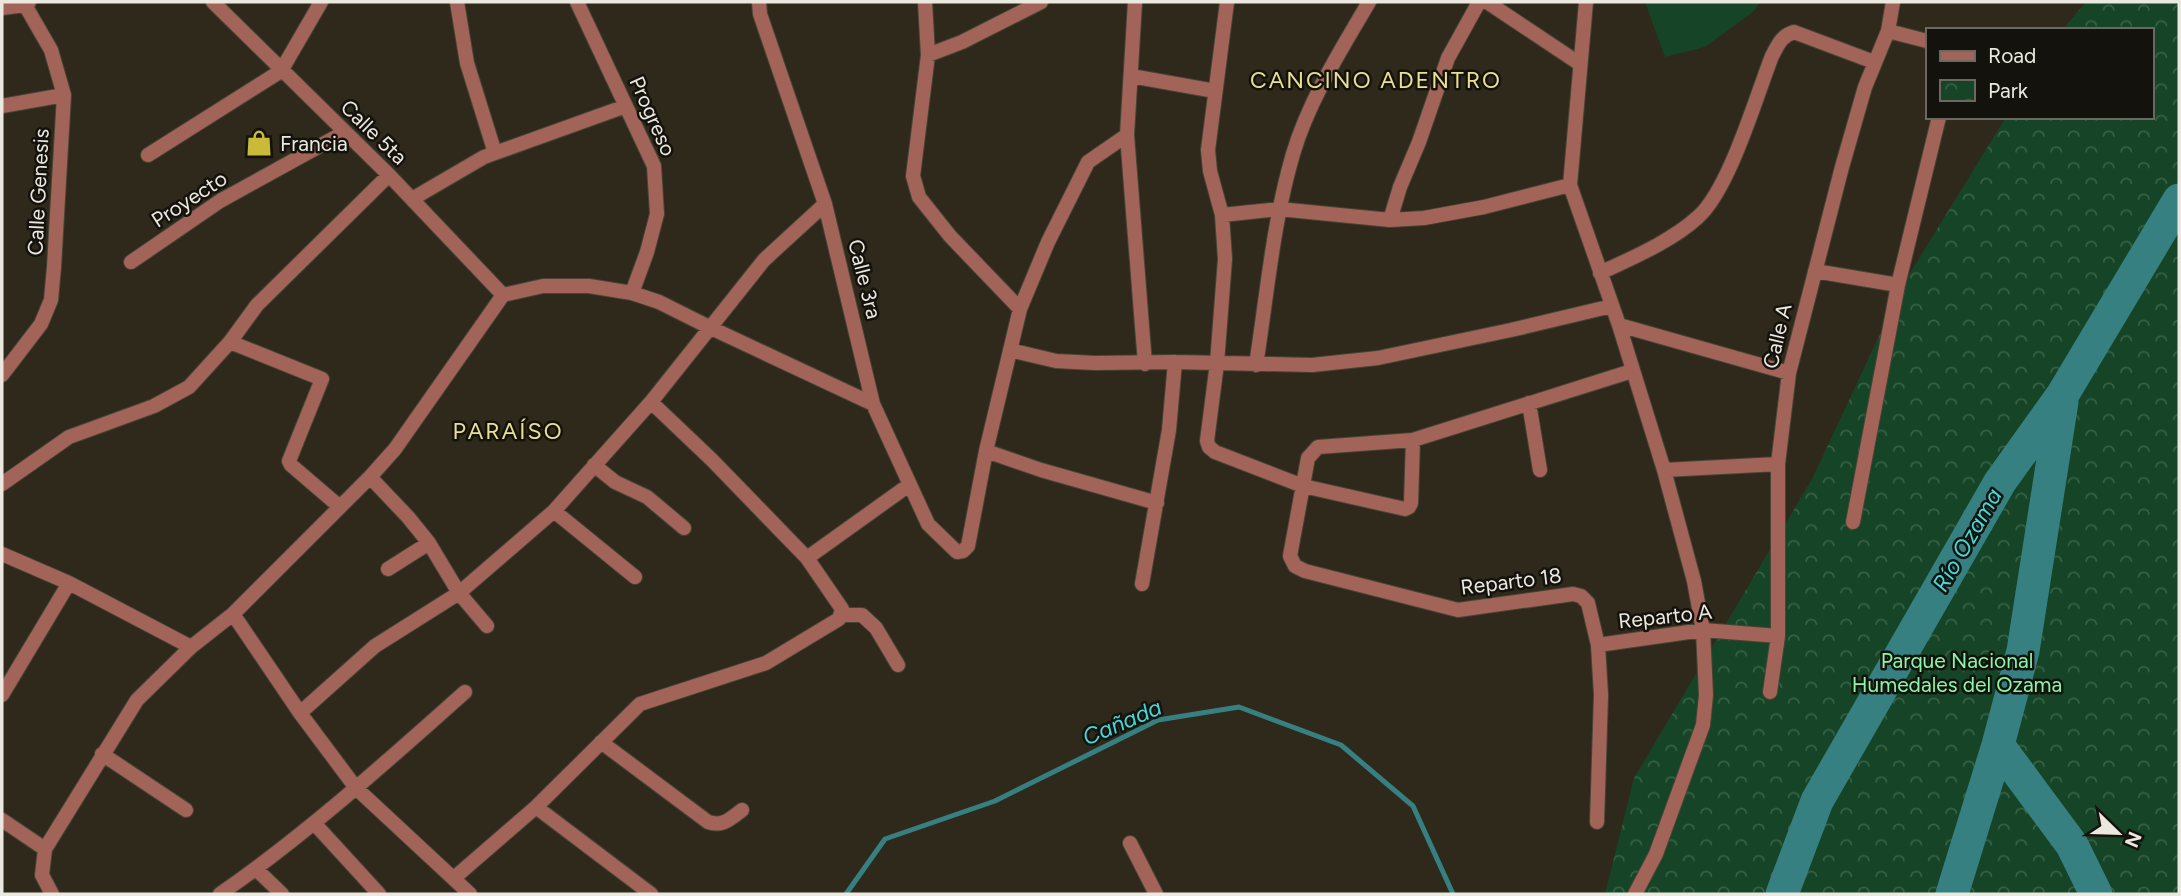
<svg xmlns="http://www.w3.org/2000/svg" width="2181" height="896" font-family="Figtree,sans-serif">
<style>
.grass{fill:#154526}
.park{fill:url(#park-crowns)}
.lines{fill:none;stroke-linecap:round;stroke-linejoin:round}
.stream{stroke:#368082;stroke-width:5}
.river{stroke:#368082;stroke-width:33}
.street-casing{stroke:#484436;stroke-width:16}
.street{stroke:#a26459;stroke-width:14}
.labels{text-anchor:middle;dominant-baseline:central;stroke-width:5;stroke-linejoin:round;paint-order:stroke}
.street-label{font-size:21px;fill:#ebe8df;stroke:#14120c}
.poi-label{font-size:21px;fill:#ebe8df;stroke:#14120c;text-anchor:start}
.park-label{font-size:21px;fill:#86f7a8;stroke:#14120c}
.neighbourhood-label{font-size:23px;letter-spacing:2px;fill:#e9e091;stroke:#14120c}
.water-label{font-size:23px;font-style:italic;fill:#45d8db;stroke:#14120c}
</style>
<defs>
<pattern id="park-crowns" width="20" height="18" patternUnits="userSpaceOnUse" patternTransform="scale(1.75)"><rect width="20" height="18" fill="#154526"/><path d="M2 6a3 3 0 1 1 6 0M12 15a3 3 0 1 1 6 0" fill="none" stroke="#376045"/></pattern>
</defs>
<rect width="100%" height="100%" fill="#2e291b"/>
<!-- grass -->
<path class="grass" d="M1645 2H1760L1754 11 1705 47 1665 57Z"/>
<!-- park -->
<path class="park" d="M2086 2H2179V894H1605L1634 778 1812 479 1904 283 2006 117H2151V30H2062Z"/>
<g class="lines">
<!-- stream -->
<path class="stream" d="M846 894 885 839 995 801 1158 720 1239 707 1341 745 1413 806 1453 894"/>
<!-- river -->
<path class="river" d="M1998 745 2072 845 2096 894
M1782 894 1817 801 2000 482 2063 394 2179 200
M1952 894 1998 745 2023 651 2062 402"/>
<!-- street casing -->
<g class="street-casing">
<path id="street" d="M213 2 389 175 503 295
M457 2 467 63 495 153
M577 2 654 166 657 214 647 252 632 293
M759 2 760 14 825 204 873 404 928 524 957 552 963 551 968 546 986 451 1020 309 1048 242 1088 162 1127 135
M925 2 928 55 913 176 919 197 950 236 1020 309
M1135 2 1127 135 1145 364
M1227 2 1208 150 1210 171 1222 215 1225 259 1217 363 1207 441 1209 447 1215 452 1303 486 1405 509 1409 507 1411 503 1413 440
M1487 2 1580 64
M1586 2 1570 185 1619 325 1664 470 1694 581 1703 630 1706 695 1703 725 1656 854 1635 894
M2 8 25 5 29 2
M1888 31 1927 41
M928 55 962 42 1041 2
M1131 76 1215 91
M2 106 64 95
M148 155 281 71 321 2
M412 199 484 157 626 106
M1222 215 1279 209 1390 220 1424 218 1484 207 1570 185
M1390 220 1400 187 1419 142 1448 58 1479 2
M131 262 220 201 345 132
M1815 271 1898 285
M1600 273C1632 258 1672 241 1698 217 1729 190 1756 97 1772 56 1778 45 1781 36 1794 32L1874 62
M1619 325 1789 373
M230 342 322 379 289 461 291 465 340 507
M1010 350 1056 361 1095 363 1175 362 1312 365 1378 358 1511 330 1612 306
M1256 365C1267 295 1273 222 1293 154 1309 100 1341 50 1369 2
M2 375 41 324 51 300 54 267 64 95 51 50 25 5
M1529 403 1540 470
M986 451 1041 470 1157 503
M594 465 615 482 647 497 684 528
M1664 470 1778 464
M370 477 408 517 429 543 459 593 487 626
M2 484 69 437 154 406 189 387 230 342 257 305 389 175
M554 511 635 577
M1853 522 1898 285 1939 117
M2 554 69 583 191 647
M807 558 909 485
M388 569 429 543
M1142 584 1169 430 1175 362
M233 614 300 713 356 788 470 894
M842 615H862L876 628 898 665
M1598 645 1703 630 1778 636
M1770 692 1778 636V464L1789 373 1842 167 1865 87 1888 31 1893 2
M2 695 69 583
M300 713 375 646 459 593 554 511 651 402 764 260 825 204
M601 742 708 822C723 827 730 819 742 810
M102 754 186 810
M536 807 651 894
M2 820 45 849
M1597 822 1601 695 1598 645 1588 603 1581 596 1573 594 1458 610 1305 571 1295 566 1290 556 1308 458 1318 447 1413 440 1632 371
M314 823 379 894
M1130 843 1156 894
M256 869 282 894
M454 878 536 807 640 704 766 663 839 619 842 609 807 558 712 460 651 402
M52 894 42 875 45 849 137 700 191 647 233 614 370 477 395 449 503 295 543 286H589L632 293 659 302 711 328 873 404
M220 894C307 834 386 762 465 692"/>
</g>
<!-- street -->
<use href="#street" class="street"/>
</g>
<!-- icons -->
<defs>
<g id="shop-bare" transform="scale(2.1)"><path d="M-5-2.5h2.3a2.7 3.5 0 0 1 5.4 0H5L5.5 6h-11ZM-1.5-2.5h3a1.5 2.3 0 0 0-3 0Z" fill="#c9ba3a" stroke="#14120c" stroke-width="2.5" paint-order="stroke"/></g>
</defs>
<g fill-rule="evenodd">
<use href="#shop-bare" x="259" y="143"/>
</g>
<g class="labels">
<!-- street labels -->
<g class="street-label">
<text transform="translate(653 116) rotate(66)">Progreso</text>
<text transform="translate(374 132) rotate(44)">Calle 5ta</text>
<text transform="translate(38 192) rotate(-87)">Calle Genesis</text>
<text transform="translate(189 199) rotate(-33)">Proyecto</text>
<text transform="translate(865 279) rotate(76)">Calle 3ra</text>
<text transform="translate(1777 336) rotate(-77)">Calle A</text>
<text transform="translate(1511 581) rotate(-7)">Reparto 18</text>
<text transform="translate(1665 616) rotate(-6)">Reparto A</text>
</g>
<!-- poi labels -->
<g class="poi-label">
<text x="280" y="143">Francia</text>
</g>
<!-- park labels -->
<g class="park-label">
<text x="1957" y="660">Parque Nacional<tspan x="1957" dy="24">Humedales del Ozama</tspan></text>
</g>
<!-- neighbourhood labels -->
<g class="neighbourhood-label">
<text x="1376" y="80">CANCINO ADENTRO</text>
<text x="508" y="431">PARAÍSO</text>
</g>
<!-- water labels -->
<g class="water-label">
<text transform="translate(1967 540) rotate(-60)">Río Ozama</text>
<text transform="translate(1122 722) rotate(-23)">Cañada</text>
</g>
</g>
<!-- border -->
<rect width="2181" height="896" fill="none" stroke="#ebe8df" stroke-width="7"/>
<!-- legend -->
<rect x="1926" y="28" width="228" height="91" fill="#14120c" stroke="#6a6860" stroke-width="2"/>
<rect x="1940" y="51" width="35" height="10" fill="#a26459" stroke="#6a6860" stroke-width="2"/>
<text x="1988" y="63" font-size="21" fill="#ebe8df">Road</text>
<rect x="1940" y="80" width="35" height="21" fill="url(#park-crowns)" stroke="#6a6860" stroke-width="2"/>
<text x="1988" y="98" font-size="21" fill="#ebe8df">Park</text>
<!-- north arrow -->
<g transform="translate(2118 833) rotate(113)" stroke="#14120c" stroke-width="5" paint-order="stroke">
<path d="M0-5L12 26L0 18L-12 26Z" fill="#ebe8df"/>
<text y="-10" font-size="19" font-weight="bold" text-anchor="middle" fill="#ebe8df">N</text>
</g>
</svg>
